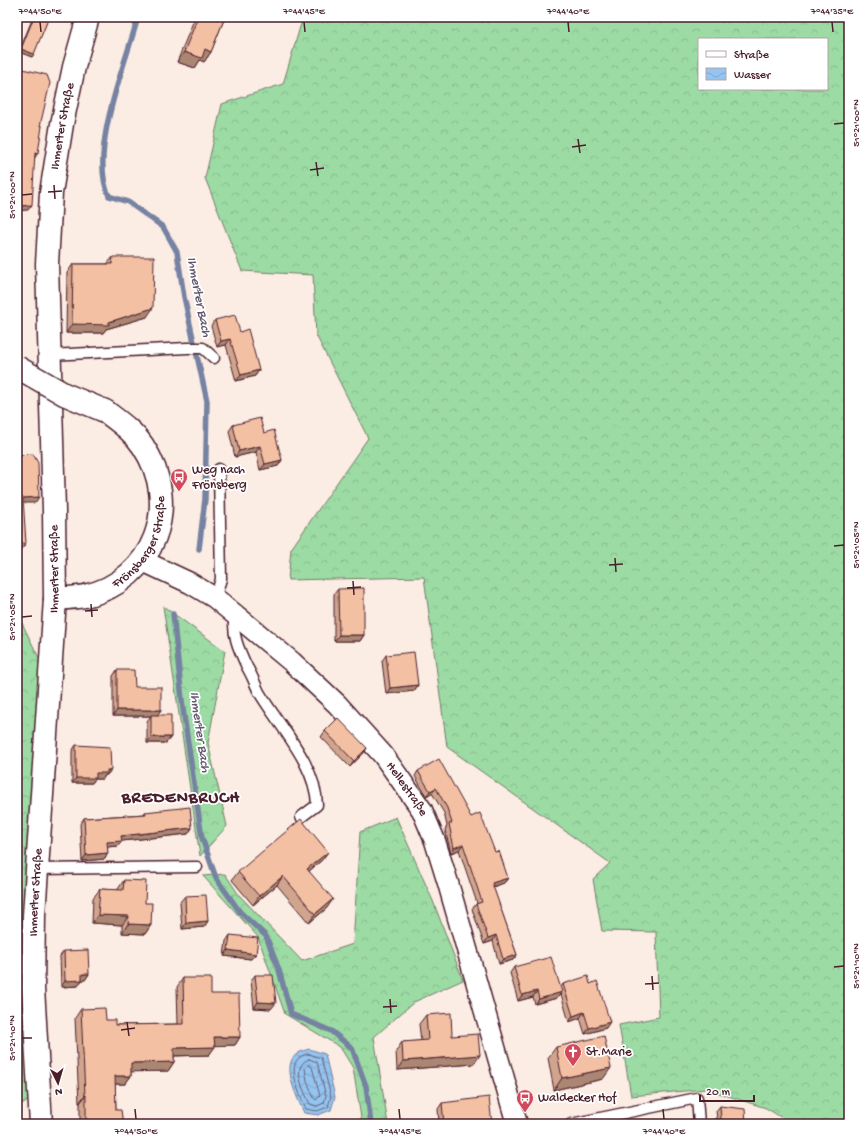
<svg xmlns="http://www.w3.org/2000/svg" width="866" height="1141" font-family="'Gochi Hand',sans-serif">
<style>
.forest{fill:url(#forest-crowns);stroke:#737d68;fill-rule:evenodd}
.water{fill:url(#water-waves);stroke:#7682a1}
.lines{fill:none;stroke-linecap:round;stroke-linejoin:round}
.shore{stroke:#686179;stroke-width:1}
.stream{stroke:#7682a1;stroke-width:5.5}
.service-casing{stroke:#4a1f2b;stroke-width:13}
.minor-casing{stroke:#4a1f2b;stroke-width:23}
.tertiary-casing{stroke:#4a1f2b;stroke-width:25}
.secondary-casing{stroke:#4a1f2b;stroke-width:25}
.service{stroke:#fff;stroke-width:10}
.minor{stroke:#fff;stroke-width:20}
.tertiary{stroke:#fff;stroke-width:22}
.secondary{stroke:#fff;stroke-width:22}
.tertiary-bridge-casing{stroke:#4a1f2b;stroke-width:25;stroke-linecap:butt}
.tertiary-bridge{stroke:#fff;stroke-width:22}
.wall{fill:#d1a58d;stroke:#4a1f2b}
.shaded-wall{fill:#aa8673;stroke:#4a1f2b}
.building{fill:#f3c0a4;stroke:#4a1f2b}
.ticks{fill:none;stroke:#4a1f2b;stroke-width:1.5}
.labels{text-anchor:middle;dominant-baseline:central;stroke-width:3.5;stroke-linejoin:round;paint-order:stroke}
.street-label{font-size:13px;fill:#4a1f2b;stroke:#fff}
.poi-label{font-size:13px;fill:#4a1f2b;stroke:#fff;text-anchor:start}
.water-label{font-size:14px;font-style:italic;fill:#645970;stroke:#fff}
.district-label{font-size:17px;font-weight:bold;letter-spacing:1px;fill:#4a1f2b;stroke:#fff}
.neatline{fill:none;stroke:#4a1f2b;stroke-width:1.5}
.ticks-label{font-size:10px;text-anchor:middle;fill:#4a1f2b}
</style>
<defs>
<pattern id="forest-crowns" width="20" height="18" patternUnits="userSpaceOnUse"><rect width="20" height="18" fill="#9cdba4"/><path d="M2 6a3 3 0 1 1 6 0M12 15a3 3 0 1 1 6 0" fill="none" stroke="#88bc8d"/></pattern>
<pattern id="water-waves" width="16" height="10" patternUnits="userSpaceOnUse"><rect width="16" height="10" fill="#94c4ef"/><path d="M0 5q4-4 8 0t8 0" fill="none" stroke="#81a8cd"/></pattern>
</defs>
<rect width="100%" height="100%" fill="#fbece4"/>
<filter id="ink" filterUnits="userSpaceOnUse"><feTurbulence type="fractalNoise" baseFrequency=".025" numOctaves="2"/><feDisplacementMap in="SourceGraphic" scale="8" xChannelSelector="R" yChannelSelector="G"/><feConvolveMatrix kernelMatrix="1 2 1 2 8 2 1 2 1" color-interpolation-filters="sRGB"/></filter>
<g filter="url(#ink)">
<!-- forest -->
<path class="forest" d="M303 17H849V1124H792L766 1108 706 1089 631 1096 619 1025 659 1017 656 932 602 931 593 879 610 863 447 747 424 577 288 580 291 549 368 438 316 335 313 275 242 271 205 178 222 104 283 84ZM699 39H827V89H699Z
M163 606 225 651 208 743 227 826 200 856Z
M17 613 40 660 31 851 29 1101 17 1105Z
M396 817 433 901 463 980 414 1002 374 1037 388 1124H362L353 1068 340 1047 285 1014 258 937 203 876 225 874 239 895 302 961 353 944 360 832Z"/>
<!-- water -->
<path class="water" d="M309 1049 325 1054 335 1097 331 1110 318 1115 304 1113C298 1099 280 1065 297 1054 301 1051 306 1050 309 1049Z"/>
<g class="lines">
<!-- shore -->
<path class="shore" d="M309 1054 321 1058 331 1096 328 1107 317 1111 306 1109C301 1097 286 1067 300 1057 302 1055 306 1055 309 1054Z
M309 1059 317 1062 326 1096 324 1103 317 1106 310 1104C304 1091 290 1066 309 1059Z
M309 1065 312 1067 320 1096 316 1100 314 1098 307 1081 305 1068Z"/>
<!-- stream -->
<path class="stream" d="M138 17C126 63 88 152 109 196L128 202 163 227 177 252 184 297 207 401 205 499 199 549
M173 614 183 709 202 838 216 878 240 912 266 936 279 970 291 1014 331 1031 352 1048 366 1086 371 1124"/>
<!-- service casing -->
<g class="service-casing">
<path id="service" d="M50 355 187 348H203L214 358
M215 598 221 579 219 469
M235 614C231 633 239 650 247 667 252 675 255 684 259 692 279 726 316 764 317 805L301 817
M36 869 197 867
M571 1124 697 1098 699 1124"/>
</g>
<!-- minor casing -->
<g class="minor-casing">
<g id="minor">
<path id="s1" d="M143 561 190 583 215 598 292 662 337 704 383 755 422 810 435 841 448 883 517 1124"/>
</g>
</g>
<!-- tertiary casing -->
<g class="tertiary-casing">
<g id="tertiary">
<path id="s2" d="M55 599C64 598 75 598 85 596 155 580 182 505 143 446 133 431 118 421 105 411"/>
</g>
</g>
<!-- secondary casing -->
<g class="secondary-casing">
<g id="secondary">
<path id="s3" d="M41 1124 33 988 34 915 55 599 54 510 47 264 51 193 62 124 74 67 88 17"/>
</g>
</g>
<!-- service -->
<use href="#service" class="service"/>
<!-- minor -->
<use href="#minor" class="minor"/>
<!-- tertiary -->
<use href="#tertiary" class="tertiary"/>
<!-- secondary -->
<use href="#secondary" class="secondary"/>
<!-- tertiary-bridge casing -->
<g class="tertiary-bridge-casing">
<path id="tertiary-bridge" d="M17 367 64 394 105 411"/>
</g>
<!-- tertiary-bridge -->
<use href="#tertiary-bridge" class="tertiary-bridge"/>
</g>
<!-- wall -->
<path class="wall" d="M33 17H49L32 57 19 52Z
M195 17H225L211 52 204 62 200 60 195 68 177 62Z
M113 257 147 317 106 329 103 333H66L67 273 73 264H107Z
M215 320 240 332 259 370 255 376 236 381 226 345 217 347 211 326Z
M233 425 264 433 282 460 278 466 260 470 256 452 235 457 229 431Z
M338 589 364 635 360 641H334V594Z
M386 655 418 685 414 691 386 694 382 661Z
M117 670 135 687 157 715 171 737 166 743H147V721L151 716H113V676Z
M325 731 367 748 363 754 350 767 321 737Z
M76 745 111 770 107 775H105L103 779H95L92 783H72V751Z
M418 771 471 817 495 852 508 878 504 883 493 887 517 955 513 960 499 964 493 941 484 944 472 909 477 903 459 850 451 853 445 830 447 826 444 813 432 793 426 796 415 776Z
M145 812 192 828 188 834 122 841 118 846 108 847 105 859 82 861 80 824 84 818 144 814Z
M322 860 309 871 327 908 309 923 277 885 253 905 232 880 238 872Z
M124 880 145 903 151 925 145 934 122 933V925L92 923 93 898 100 889 118 890V889Z
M185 896 208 921 204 927 182 929 180 902Z
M230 935 251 959 224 956 226 941Z
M64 951 89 974 85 980H82L78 986 61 987 60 956Z
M514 967 560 988 563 984H590L606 1028 585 1034 580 1018 569 1022 561 994 557 998 535 1004 533 997 518 1001 510 973Z
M255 975 271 1009 254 1008 251 981Z
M183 978 211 994 240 1037 235 1045H215L209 1055 174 1056V1062L168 1071H131V1076L125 1084H115L116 1110 123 1124H80V1103H79L75 1018 81 1009 106 1020 115 1025 178 1024 177 987Z
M426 1015 474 1064 397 1070 396 1051 402 1042 421 1041 419 1024Z
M556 1047 603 1079 554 1090 548 1058Z
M442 1103 492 1124H439L438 1109Z
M720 1106 746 1124H708L711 1120 717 1119 716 1111Z"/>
<!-- shaded-wall -->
<path class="shaded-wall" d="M21 49 34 54 32 57 19 52Z
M205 49 211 52 204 62 200 60 195 68 177 62 184 52Z
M35 153H38L34 159Z
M32 205 28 210 17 211 19 206Z
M153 308 147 317 106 329 103 333H66L72 324 109 322Z
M230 339 226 345 217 347 221 341Z
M259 370 255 376 236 381 241 375Z
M260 446 256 452 235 457 239 451Z
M282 460 278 466 260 470 265 464Z
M39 497 35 503H19L23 498Z
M26 543 22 549H17V544Z
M339 635H364L360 641H334Z
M418 685 414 691 386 694 390 688Z
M117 710H161L157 716H113Z
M151 737H171L166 743H147Z
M367 748 363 754 350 767 354 761Z
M107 770H111L107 775H105L103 779H95L92 783H72L76 778 96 773Z
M436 788 432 793 426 796 430 791Z
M192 828 188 834 122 841 118 846 103 847 107 842 121 836Z
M463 844 459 850 451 853 454 848Z
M328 852 322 860 301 878 307 869Z
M108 853 105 859 82 861 86 855Z
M283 876 277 885 253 905 259 896Z
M508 878 504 883 488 888 492 883Z
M333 899 327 908 309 923 315 914Z
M98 915 129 916 122 925 92 923Z
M208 921 204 927 182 929 186 923Z
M128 924 151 925 145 934 122 933Z
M496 935 493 941 484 944 488 938Z
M228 950 256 954 251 959 224 956Z
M517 955 513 960 499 964 503 959Z
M82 974H89L85 980H82L78 986 61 987 65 981Z
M537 991 533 997 518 1001 522 995Z
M562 992 557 998 535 1004 539 999Z
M258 1002 276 1003 271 1009 254 1008Z
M584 1012 580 1018 569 1022 573 1016Z
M610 1022 606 1028 585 1034 589 1028Z
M214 1037H240L235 1045 209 1046Z
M215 1047 209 1055 168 1056 174 1048Z
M480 1055 474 1064 397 1070 403 1061Z
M174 1062 168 1071 125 1072 131 1063Z
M611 1068 603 1079 554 1090 562 1078Z
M115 1076H131L125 1084H109Z
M85 1095H86L80 1103H79Z
M467 1122 466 1124H450Z"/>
<!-- building -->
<path class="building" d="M34 17H49L34 54 21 49Z
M198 17H225L211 52 205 49 202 58 184 52Z
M19 68 47 75 50 83 40 126H42L38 153H35L32 205 19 206 17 229V75Z
M113 257H154L153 308 109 322V325L72 324 73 264H112Z
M235 315 240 332 248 329 259 370 241 375 230 339 221 341 215 320Z
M260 418 264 433 274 430 282 460 265 464 260 446 239 451 233 425Z
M33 454 38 463 39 497 23 498 26 543 17 544V455Z
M364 588V635H339L338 589Z
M414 652 418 685 390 688 386 655Z
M117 670H134L135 687H161V710H117Z
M151 715H171V737H151Z
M338 718 367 748 354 761 325 731Z
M76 745 110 747 111 770H107V773H96V778H76Z
M439 759 471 817 480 813 495 852 499 851 508 878 492 883 517 955 503 959 496 935 488 938 476 904 482 902 463 844 454 848 449 824 452 823 447 808 436 788 430 791 418 771Z
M190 807 192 828 121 836 122 841 107 842 108 853 86 855 84 818 146 814 145 812Z
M301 819 328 852 307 869 333 899 315 914 283 876 259 896 238 872Z
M124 880 146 881 145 903H152L151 925 128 924 129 916 98 915 100 889 123 890Z
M206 895 208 921 186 923 185 896Z
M230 935 258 938 256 954 228 950Z
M88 950 89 974H82V980L65 981 64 951Z
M551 957 562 992 539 999 537 991 522 995 514 967Z
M255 975H273L276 1003 258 1002Z
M588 976 590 984 597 981 610 1022 589 1028 584 1012 573 1016 563 984Z
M183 978H211V994H239L240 1037H214L215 1047 174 1048V1062L131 1063V1076H115L116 1110H121L123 1124H86V1095H85L81 1009 105 1008 106 1020H115V1025L184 1024Z
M451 1013 452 1036 478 1034 480 1055 403 1061 402 1042 428 1040 426 1015Z
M604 1036 611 1068 562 1078 556 1047Z
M489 1097 492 1124H468L467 1122 450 1124H444L442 1103Z
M720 1106 745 1109 746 1124H711V1120L721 1119Z"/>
</g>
<!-- ticks -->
<path class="ticks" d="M40 22 41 32M304 22 305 32M568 22 569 32M832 22 833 32M834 124 844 123M578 139 580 153M572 147 586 145M316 162 318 176M310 170 324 168M54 185 55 199M48 192 62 191M22 195 32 194M834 546 844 545M615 558 616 572M609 565 623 564M353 581 354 595M347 588 361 587M91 604 92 617M85 611 98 610M22 617 32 616M834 967 844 966M652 976 653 990M645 984 659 983M390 999 391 1013M383 1007 397 1006M127 1022 129 1036M121 1030 135 1028M22 1038H32M135 1109 136 1119M399 1109 400 1119M663 1109 664 1119"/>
<!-- icons -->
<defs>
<g id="bus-pin" transform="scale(0.9)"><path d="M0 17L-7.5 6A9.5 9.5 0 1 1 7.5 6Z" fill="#d1495b" stroke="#fff"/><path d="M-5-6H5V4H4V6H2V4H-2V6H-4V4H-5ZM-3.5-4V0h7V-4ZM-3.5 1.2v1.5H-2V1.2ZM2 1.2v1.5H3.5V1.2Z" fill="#fff"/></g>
<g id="church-pin" transform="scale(0.9)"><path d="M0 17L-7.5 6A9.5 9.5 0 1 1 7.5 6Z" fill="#d1495b" stroke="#fff"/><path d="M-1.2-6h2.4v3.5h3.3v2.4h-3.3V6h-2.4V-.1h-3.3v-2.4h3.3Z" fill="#fff"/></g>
</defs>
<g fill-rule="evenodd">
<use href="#bus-pin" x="179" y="477"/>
<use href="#church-pin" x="573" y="1052"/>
<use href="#bus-pin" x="525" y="1098"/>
</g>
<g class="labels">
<!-- street labels -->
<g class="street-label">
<text stroke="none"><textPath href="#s3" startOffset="1000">Ihmerter Straße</textPath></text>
<text stroke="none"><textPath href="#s2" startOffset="114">Frönsberger Straße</textPath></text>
<text stroke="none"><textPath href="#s3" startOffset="556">Ihmerter Straße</textPath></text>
<text stroke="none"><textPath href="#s1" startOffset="353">Hellestraße</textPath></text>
<text stroke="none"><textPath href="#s3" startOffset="232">Ihmerter Straße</textPath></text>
</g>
<!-- poi labels -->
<g class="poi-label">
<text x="192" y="470">Weg nach<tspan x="192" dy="15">Frönsberg</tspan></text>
<text x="586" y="1052">St.Marie</text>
<text x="538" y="1098">Waldecker Hof</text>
</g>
<!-- water labels -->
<g class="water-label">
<text transform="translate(198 297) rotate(79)">Ihmerter Bach</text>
<text transform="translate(199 732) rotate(82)">Ihmerter Bach</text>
</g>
<!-- district labels -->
<g class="district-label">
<text x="181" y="799">BREDENBRUCH</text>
</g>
</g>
<!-- margin -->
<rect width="866" height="1141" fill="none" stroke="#fff" stroke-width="44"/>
<!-- legend -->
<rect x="698" y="38" width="130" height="52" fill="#ffffff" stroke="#b7a5aa"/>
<rect x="706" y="51" width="20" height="6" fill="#ffffff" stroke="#b7a5aa"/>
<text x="734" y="58" font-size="12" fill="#4a1f2b">Straße</text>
<rect x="706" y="68" width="20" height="12" fill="url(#water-waves)" stroke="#b7a5aa"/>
<text x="734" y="78" font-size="12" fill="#4a1f2b">Wasser</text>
<!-- north arrow -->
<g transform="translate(58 1083) rotate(175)" stroke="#ffffff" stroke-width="3" paint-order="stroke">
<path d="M0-3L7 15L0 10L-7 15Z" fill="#4a1f2b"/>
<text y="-6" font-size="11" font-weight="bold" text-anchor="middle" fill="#4a1f2b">N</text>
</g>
<!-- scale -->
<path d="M700 1095v6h54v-6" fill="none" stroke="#4a1f2b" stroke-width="2"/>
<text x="706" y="1095" font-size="12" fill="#4a1f2b" stroke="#ffffff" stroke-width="3" paint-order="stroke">20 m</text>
<rect x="22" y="22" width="822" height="1097" class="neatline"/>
<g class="ticks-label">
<text x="40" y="14">7°44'50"E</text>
<text x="304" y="14">7°44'45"E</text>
<text x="568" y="14">7°44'40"E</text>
<text x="832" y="14">7°44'35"E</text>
<text transform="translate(855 123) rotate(-90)" y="4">51°21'00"N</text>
<text transform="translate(11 195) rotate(-90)" y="4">51°21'00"N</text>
<text transform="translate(855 545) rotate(-90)" y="4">51°21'05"N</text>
<text transform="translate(11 617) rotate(-90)" y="4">51°21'05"N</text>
<text transform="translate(855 966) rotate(-90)" y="4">51°21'10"N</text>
<text transform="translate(11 1038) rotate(-90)" y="4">51°21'10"N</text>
<text x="136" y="1134">7°44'50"E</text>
<text x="400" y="1134">7°44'45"E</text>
<text x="664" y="1134">7°44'40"E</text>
</g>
</svg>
